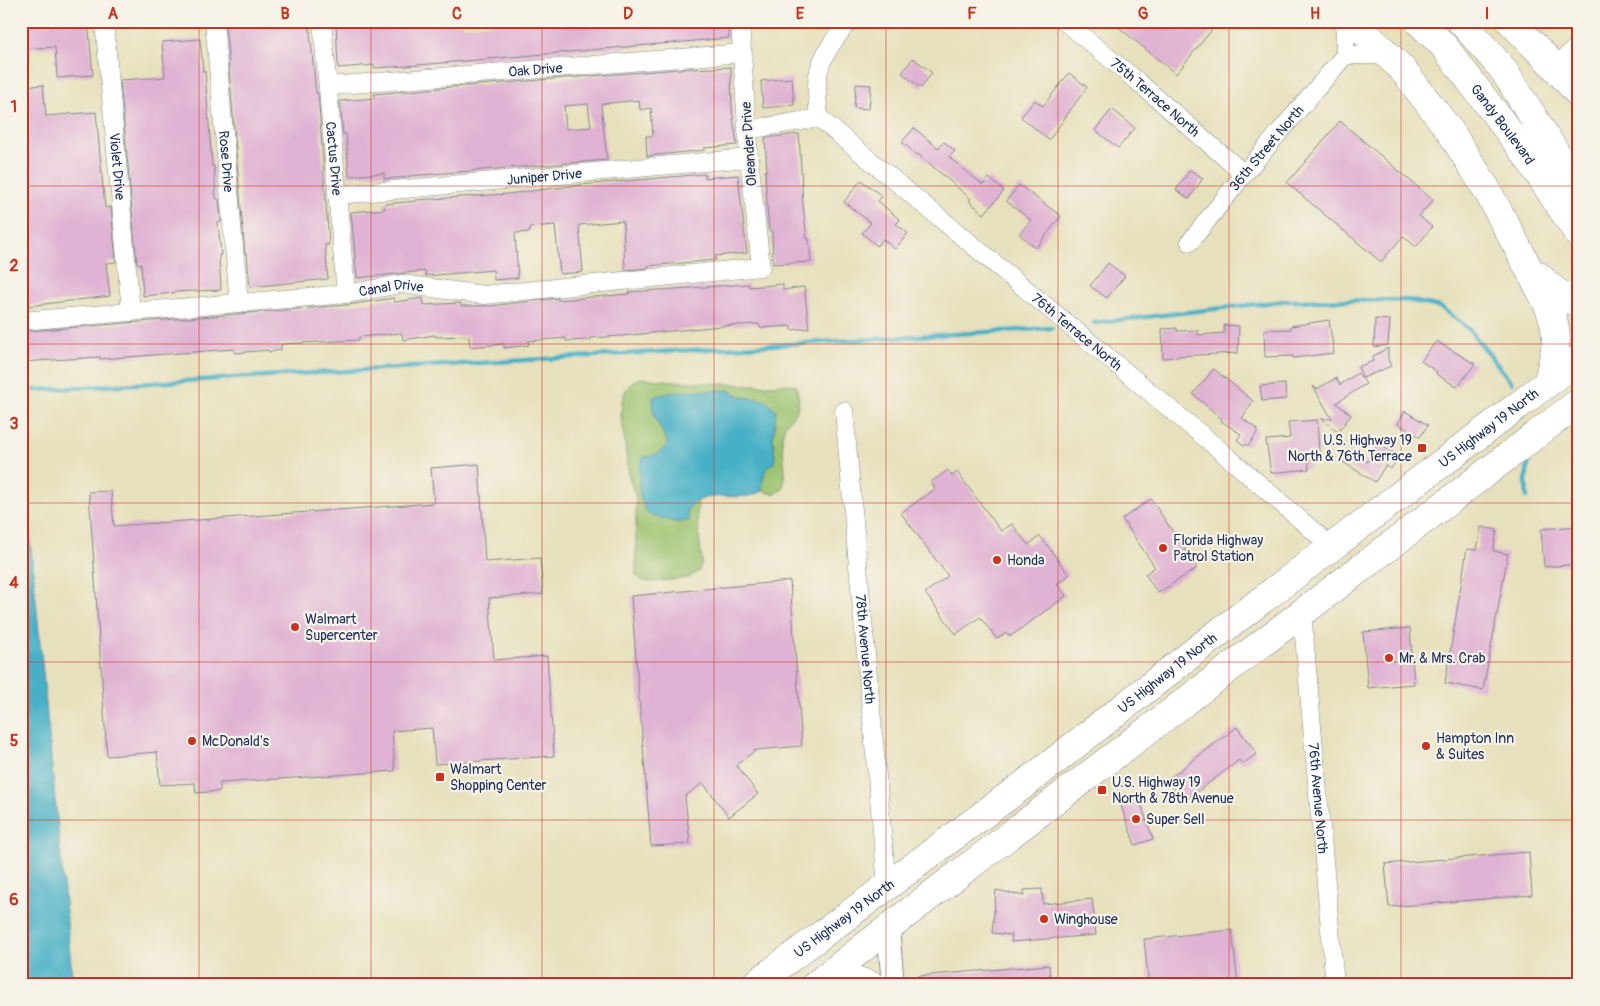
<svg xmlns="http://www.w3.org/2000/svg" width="1600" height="1006" font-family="Pangolin,sans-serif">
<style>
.green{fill:#9cc36e;stroke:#5c7966}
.water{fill:#47b0c6;stroke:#317092}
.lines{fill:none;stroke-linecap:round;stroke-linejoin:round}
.stream{stroke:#47b0c6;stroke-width:4.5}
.building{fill:#e0b2d3;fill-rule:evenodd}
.minor-casing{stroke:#81888d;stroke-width:19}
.tertiary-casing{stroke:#81888d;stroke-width:24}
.primary-casing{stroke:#81888d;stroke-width:29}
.trunk-casing{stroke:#81888d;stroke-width:29}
.minor{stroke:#fff;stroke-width:18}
.tertiary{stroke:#fff;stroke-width:22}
.primary{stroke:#fff;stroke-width:28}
.trunk{stroke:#fff;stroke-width:28}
.grid{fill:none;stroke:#c8321e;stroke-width:1;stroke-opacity:0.55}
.poi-dot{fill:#c8321e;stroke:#f7f3e8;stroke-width:2}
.labels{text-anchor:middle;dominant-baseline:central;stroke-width:4.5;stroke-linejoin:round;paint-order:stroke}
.street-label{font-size:14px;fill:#1b2f5e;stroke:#f7f3e8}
.poi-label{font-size:14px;fill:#1b2f5e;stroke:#f7f3e8;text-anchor:start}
.neatline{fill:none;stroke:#c8321e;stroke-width:2}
.grid-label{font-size:16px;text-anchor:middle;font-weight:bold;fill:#c8321e}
</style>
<rect width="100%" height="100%" fill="#f7f3e8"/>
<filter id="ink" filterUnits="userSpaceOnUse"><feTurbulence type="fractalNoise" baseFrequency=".02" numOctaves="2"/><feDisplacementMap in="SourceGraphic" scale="10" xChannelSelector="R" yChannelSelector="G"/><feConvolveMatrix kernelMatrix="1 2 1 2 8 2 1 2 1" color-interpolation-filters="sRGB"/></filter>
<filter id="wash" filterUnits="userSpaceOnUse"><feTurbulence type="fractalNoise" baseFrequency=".0096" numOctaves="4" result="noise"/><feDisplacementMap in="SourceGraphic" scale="20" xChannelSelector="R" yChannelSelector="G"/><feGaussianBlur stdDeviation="1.12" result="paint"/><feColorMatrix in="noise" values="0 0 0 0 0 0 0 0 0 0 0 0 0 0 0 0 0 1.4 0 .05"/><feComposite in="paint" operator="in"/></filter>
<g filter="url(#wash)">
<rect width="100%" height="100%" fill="#e7e0bc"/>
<!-- green -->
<path class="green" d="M640 378C679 382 718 384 757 385 770 386 783 382 796 385L799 399 797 411 785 425 782 437 785 472 783 489 774 494 762 491V480L767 467 775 456 773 438 775 424 765 400 741 397 729 390 688 391 653 412 668 444 658 454 641 493C642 501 644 507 648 514L674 522H683L689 507 698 500 697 516 702 562 699 571 688 578 650 582 641 580 636 575V497L629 477 621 415 622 401 626 389 633 381Z"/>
<!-- water -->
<path class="water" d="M729 390 741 397 765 400 776 410 773 438 775 456 774 463C762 470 763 479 762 491 744 505 702 485 687 511L689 521 674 522 648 514C637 501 637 473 643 458L658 454 668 444 653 412V397C677 389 704 391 729 390Z
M21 445 22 455 73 985H21Z"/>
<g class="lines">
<!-- stream -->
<path class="stream" d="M1094 323 1283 301 1407 300 1440 307 1468 328 1512 383
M21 391 1052 328
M1527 497 1526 480 1529 457"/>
</g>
<g id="blocks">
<!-- building -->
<path class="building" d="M51 21H88L93 75 57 78 55 47 21 49V26L51 24Z
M225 21H309L316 93H318L329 245H325L328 279 250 287 247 254H245Z
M336 21H425V26L463 23V26L502 23V21H728L729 38 407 66 374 68V65L338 68Z
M1111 21H1219L1176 74Z
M200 39 203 71H205L212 166H214L216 198 219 200 221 222 218 223 221 255H219L221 290 174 292V293L143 296 141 264H137L120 80 165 77 162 42Z
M913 58 932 73 921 88 902 73Z
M731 67 732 109 737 145 704 148 705 150 647 156 646 136H653L651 108 640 110 639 100 601 104 607 160 409 176V177L384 179V173L349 176 346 134H343L340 101 375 98 374 94 440 88 693 68V69ZM588 104 591 127 566 129 564 106Z
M1069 73 1087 87 1049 140 1021 117 1035 100 1043 106Z
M792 78 794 105 763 108 761 81Z
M856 84 871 85 869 109 854 108Z
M43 85 46 116 96 112 105 208 111 207 116 262 106 263 110 296 28 306 21 225V87Z
M1112 109 1135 128 1118 148 1095 130Z
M1340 121 1433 200 1419 216 1432 227 1416 247 1403 236 1381 262 1287 183Z
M914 128 938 148 944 142 955 151 949 157 983 185 989 178 1004 191 984 214 969 201 971 199 918 154 917 155 902 142Z
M799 134 803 205 807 239H809L811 262 773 264 772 231H769L767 207 765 171H767L765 138Z
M1190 170 1203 178 1189 199 1176 190Z
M705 174V178L738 175 747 253 715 256 716 260 648 266V268L625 270 623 221 579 225 583 272 560 274 555 225 530 227V232L515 233 518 278 494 280 493 270 426 276 425 271 357 278 351 212 385 209 384 204 416 201V200L507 194 580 185Z
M861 180 882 196 878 201 900 220 896 224 908 233 895 249 883 239 877 246 862 233 871 223 844 202Z
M1019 185 1061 216 1036 248 1019 234 1031 220 1006 201Z
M1108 263 1125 276 1107 298 1090 286Z
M749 284V287L783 284V290L804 287 809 328 791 330V326L760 328 759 324 721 326 622 336 590 338 591 340 566 341V338L528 341 529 345 504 348V344L470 347 469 336 436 337 435 335 403 340 402 333 359 337V340L281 344V350L269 352 268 350 235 353 234 349 100 359V357L21 362V332L30 331 347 305 394 298V302L423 298 424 305 460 303 461 306H490L558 298V300L629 294V292Z
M1375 319 1390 320 1388 345 1374 347Z
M1329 320 1334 353 1293 358V356L1265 357 1264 330 1291 329V326Z
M1224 325 1239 326 1238 353 1178 356V357L1163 358 1162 329 1177 328V331L1198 330V335L1224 333Z
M1436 341 1475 364 1457 387 1436 374 1437 372 1421 361Z
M1388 348V359L1391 366 1363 378 1358 367 1373 361V356Z
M1214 369 1253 401 1242 418 1257 429V433L1249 445H1244L1237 440 1241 434 1221 421 1222 419 1193 394Z
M1358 373 1366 384 1336 403 1351 415 1338 432 1321 419H1332L1313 386 1317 389 1336 378 1340 385Z
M1285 384 1286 399 1262 401 1260 386Z
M1405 411 1428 425 1420 437 1398 424Z
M1317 420 1319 453 1308 454 1309 469 1271 473 1266 440 1290 438 1288 422Z
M1378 444 1399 456 1391 469 1385 466 1375 482 1343 462 1350 451 1367 462Z
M479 464 485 562 540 558 543 594 489 598 494 660 547 656 554 756 435 764 432 728 392 731 395 771 220 783V791L196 793 195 783 160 785 157 752 107 756 89 492 111 491 114 526 434 503 431 468Z
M948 470 952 476 957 472 1001 531 1012 524 1028 545 1040 536 1069 575 1057 584 1066 596 1011 636 1006 633 997 639 980 617 956 634 925 593 948 576 901 513 935 489 931 482Z
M1151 499 1197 568 1158 593 1145 574 1155 567 1122 519Z
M1579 526V564L1544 567 1541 529Z
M1481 527 1497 530 1493 551 1508 554 1483 690 1445 683 1467 549 1477 550Z
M790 581 802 746 756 750 736 765 758 794 729 817 703 783 685 796 690 844 651 846 631 596Z
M1410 628 1414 684 1368 688 1363 632Z
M1237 727 1257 754 1242 764 1239 760 1184 802 1167 780Z
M1137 793 1153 839 1135 845 1119 800Z
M1529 852 1532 895 1389 907 1385 864Z
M1042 889 1043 904 1092 899 1096 935 1011 942 1012 935 992 933 996 890 1024 896V890Z
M1232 930 1238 985H1149L1144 939Z
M1049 965 1051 985H918V976Z"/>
</g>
</g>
<g filter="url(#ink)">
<use href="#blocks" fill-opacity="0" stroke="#81888d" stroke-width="1"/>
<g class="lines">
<!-- minor casing -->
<g class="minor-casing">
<g id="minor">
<path id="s1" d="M104 21 131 312"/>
<path id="s2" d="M214 21 239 303"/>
<path id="s3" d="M322 21 346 294"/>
<path id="s4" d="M1064 21 1137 81 1244 174"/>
<path d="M1345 21V55"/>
<path d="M1555 67 1579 45"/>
<path id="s5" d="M328 86 743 53"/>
<path id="s6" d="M819 118 1215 446 1332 547"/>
<path d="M819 118C818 108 817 97 817 87 816 62 834 39 849 21"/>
<path d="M747 130 819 118"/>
<path id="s7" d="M337 195 749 158"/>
<path id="s8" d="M1190 242 1244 174 1345 55H1388"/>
<path id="s9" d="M21 321 346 294 401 284 484 295 761 267 749 158 740 21"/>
<path id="s10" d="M844 411 887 886"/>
<path id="s11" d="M1302 613 1335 985"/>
</g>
</g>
<!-- tertiary casing -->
<g class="tertiary-casing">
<path id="tertiary" d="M888 928 893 985"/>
</g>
<!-- primary casing -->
<g class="primary-casing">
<g id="primary">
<path id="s12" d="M1418 21 1443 45 1525 153 1579 235"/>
<path d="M1461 21 1502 68 1579 189"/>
</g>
</g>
<!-- trunk casing -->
<g class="trunk-casing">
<g id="trunk">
<path d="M1353 21 1403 70 1450 131 1487 190 1545 299C1562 332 1556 350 1547 384"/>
<path d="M1510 21 1555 67 1579 94"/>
<path d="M1537 275 1556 292 1579 304"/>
<path d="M818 984 852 979 871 985"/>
<path id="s13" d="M754 985 1038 774 1200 647 1579 359"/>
<path d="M815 985 922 902 1579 402"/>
</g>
</g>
<!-- minor -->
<use href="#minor" class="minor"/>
<!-- tertiary -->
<use href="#tertiary" class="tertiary"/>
<!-- primary -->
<use href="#primary" class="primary"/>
<!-- trunk -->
<use href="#trunk" class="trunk"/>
</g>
</g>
<!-- grid -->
<path class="grid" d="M199 21V985M371 21V985M542 21V985M714 21V985M886 21V985M1058 21V985M1229 21V985M1401 21V985M21 186H1579M21 344H1579M21 503H1579M21 662H1579M21 820H1579"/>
<!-- markers -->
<g class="poi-dot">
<rect x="1417" y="443" width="10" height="10" rx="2.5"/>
<circle cx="1163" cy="548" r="5"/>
<circle cx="997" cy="560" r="5"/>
<circle cx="295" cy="627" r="5"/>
<circle cx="1389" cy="658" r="5"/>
<circle cx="192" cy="741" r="5"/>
<circle cx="1426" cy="746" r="5"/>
<rect x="435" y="772" width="10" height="10" rx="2.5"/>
<rect x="1097" y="785" width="10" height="10" rx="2.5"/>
<circle cx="1136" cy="819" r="5"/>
<circle cx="1044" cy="919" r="5"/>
</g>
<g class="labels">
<!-- street labels -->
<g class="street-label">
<text stroke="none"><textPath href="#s5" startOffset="208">Oak Drive</textPath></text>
<text stroke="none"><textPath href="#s4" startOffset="119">75th Terrace North</textPath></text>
<text stroke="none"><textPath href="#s12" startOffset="134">Gandy Boulevard</textPath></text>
<text transform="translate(749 144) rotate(-94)">Oleander Drive</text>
<text stroke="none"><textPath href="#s8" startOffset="121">36th Street North</textPath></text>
<text stroke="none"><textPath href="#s3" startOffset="138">Cactus Drive</textPath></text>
<text stroke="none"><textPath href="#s2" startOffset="141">Rose Drive</textPath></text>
<text stroke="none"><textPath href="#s1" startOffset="146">Violet Drive</textPath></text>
<text stroke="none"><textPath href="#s7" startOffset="208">Juniper Drive</textPath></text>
<text stroke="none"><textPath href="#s9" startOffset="372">Canal Drive</textPath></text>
<text stroke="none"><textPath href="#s6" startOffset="335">76th Terrace North</textPath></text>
<text stroke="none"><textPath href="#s13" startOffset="922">US Highway 19 North</textPath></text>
<text stroke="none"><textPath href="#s10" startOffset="239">78th Avenue North</textPath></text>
<text stroke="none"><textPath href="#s13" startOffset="518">US Highway 19 North</textPath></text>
<text stroke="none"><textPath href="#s11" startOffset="186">76th Avenue North</textPath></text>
<text stroke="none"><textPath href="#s13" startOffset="112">US Highway 19 North</textPath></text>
</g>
<!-- poi labels -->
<g class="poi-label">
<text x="1412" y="440" text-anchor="end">U.S. Highway 19<tspan x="1412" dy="16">North &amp; 76th Terrace</tspan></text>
<text x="1173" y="540">Florida Highway<tspan x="1173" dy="16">Patrol Station</tspan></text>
<text x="1007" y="560">Honda</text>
<text x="305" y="619">Walmart<tspan x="305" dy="16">Supercenter</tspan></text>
<text x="1399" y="658">Mr. &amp; Mrs. Crab</text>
<text x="1436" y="738">Hampton Inn<tspan x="1436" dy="16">&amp; Suites</tspan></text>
<text x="202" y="741">McDonald's</text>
<text x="450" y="769">Walmart<tspan x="450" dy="16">Shopping Center</tspan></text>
<text x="1112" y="782">U.S. Highway 19<tspan x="1112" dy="16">North &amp; 78th Avenue</tspan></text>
<text x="1146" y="819">Super Sell</text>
<text x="1054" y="919">Winghouse</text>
</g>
</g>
<!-- margin -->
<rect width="1600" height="1006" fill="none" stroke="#f7f3e8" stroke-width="55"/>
<rect x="28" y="28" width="1544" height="950" class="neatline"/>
<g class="grid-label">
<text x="113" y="19">A</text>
<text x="285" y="19">B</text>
<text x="457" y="19">C</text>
<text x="628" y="19">D</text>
<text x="800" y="19">E</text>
<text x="972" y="19">F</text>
<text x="1143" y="19">G</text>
<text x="1315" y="19">H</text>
<text x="1487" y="19">I</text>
<text x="14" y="112">1</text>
<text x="14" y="271">2</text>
<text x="14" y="429">3</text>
<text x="14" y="588">4</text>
<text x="14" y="746">5</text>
<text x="14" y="905">6</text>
</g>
</svg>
